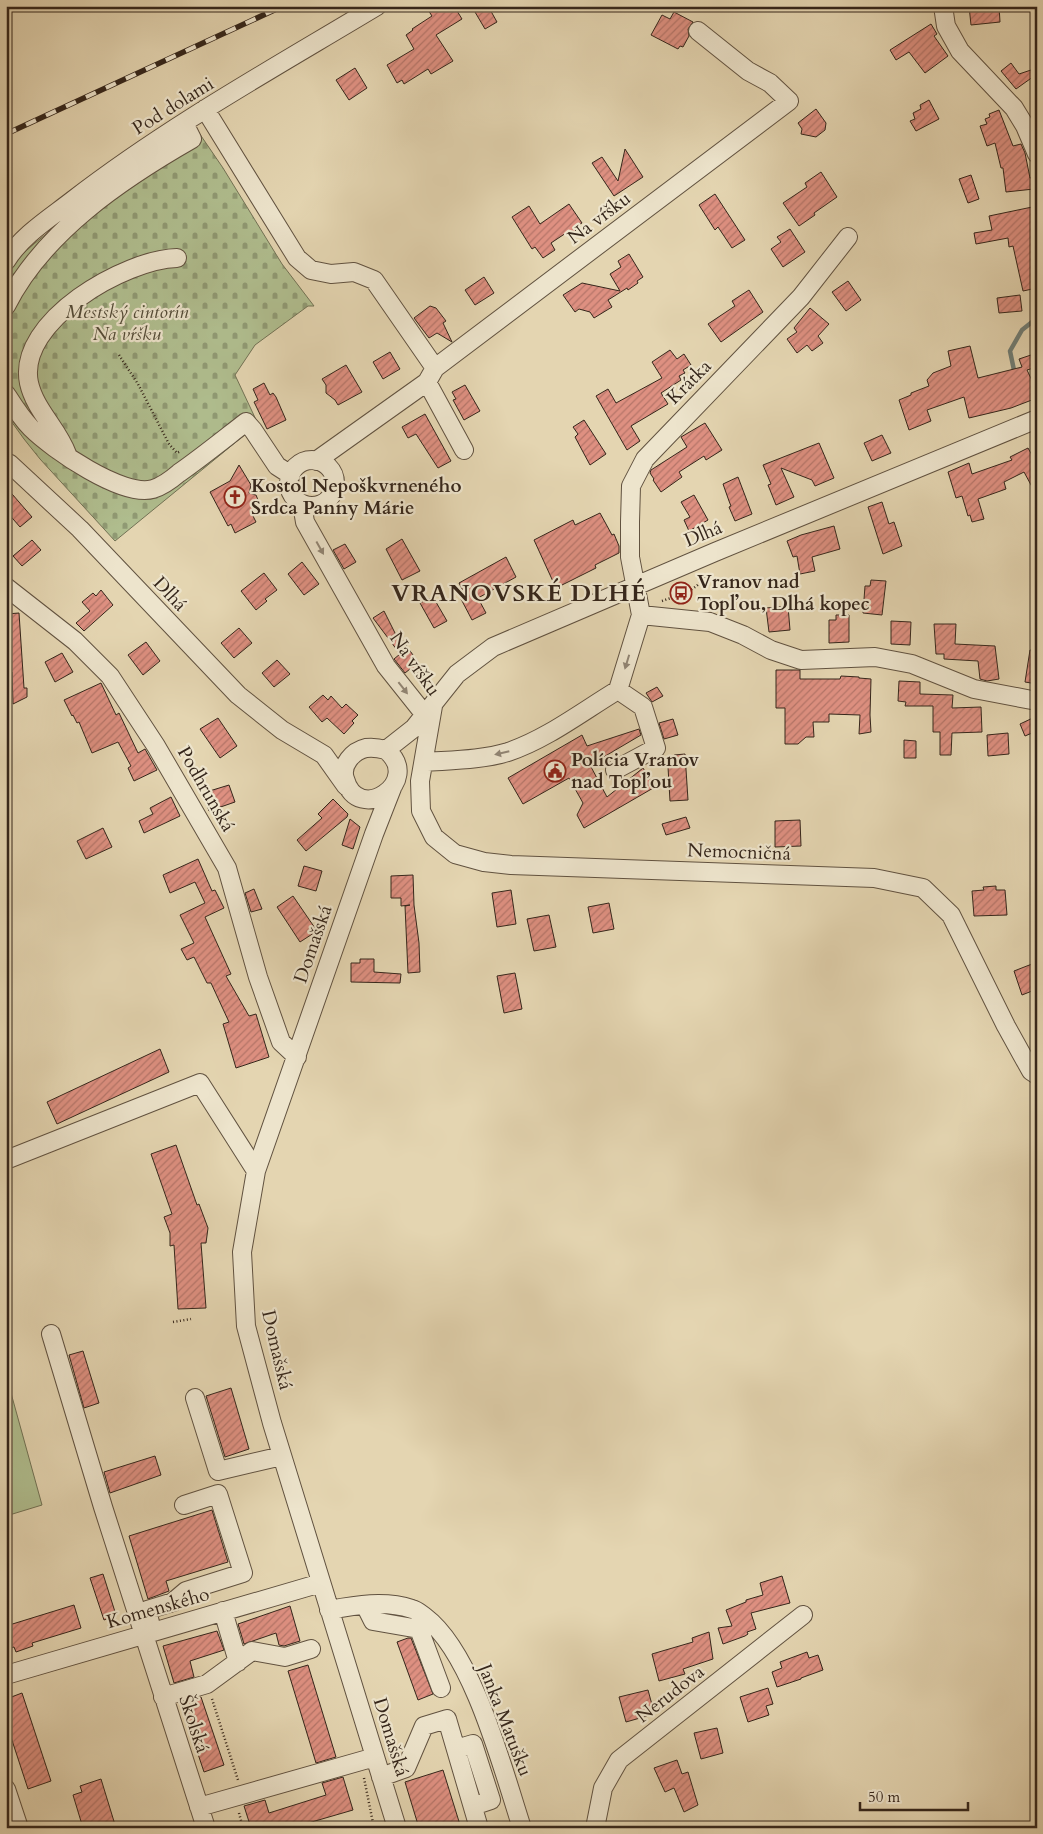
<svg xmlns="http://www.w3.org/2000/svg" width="1043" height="1834" font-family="Cardo,serif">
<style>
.cemetery{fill:url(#cemetery-stones);stroke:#727255}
.pitch{fill:#b0be8f;stroke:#727255}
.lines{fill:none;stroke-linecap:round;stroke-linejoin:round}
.stream{stroke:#707e76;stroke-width:4.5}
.building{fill:url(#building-hatch);stroke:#35261b}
.minor-casing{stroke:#615240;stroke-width:20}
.path{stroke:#35261b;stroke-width:2.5;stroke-dasharray:1 2.5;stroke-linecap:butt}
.minor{stroke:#ede4cc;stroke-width:18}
.rail-casing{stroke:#35261b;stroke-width:5.5}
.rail{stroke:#ede4cc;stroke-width:4;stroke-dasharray:11;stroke-linecap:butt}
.oneway{fill:#918574}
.labels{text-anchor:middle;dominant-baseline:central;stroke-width:4.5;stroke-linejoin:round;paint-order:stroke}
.street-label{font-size:19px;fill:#35261b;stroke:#ede4cc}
.park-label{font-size:19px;font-style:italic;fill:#544c38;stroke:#ede4cc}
.poi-label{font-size:19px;font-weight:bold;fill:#35261b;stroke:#ede4cc;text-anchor:start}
.district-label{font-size:24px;font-weight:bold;letter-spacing:1px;fill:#35261b;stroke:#ede4cc}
</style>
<defs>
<pattern id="cemetery-stones" width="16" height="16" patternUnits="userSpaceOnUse" patternTransform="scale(1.25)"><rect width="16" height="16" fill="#b0be8f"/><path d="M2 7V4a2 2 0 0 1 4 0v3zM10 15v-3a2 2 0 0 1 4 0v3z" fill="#909a74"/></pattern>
<pattern id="building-hatch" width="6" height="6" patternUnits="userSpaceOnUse" patternTransform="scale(1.25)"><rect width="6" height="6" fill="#de9081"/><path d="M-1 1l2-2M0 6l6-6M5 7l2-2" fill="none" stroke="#b57569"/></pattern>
</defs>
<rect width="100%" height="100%" fill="#e4d5b1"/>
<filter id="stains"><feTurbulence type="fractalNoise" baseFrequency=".004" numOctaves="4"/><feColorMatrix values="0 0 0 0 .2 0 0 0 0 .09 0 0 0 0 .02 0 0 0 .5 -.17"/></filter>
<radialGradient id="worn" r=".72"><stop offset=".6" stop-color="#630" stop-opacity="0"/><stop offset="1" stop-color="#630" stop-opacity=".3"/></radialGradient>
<!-- cemetery -->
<path class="cemetery" d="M195 127 223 168 282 264 314 306H308L255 345 235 375 258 424 115 541 40 459 24 439 6 414V273C22 251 45 235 66 219 108 186 151 157 195 127Z"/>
<!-- pitch -->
<path class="pitch" d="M6 1375 42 1505 6 1516Z"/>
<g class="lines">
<!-- stream -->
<path class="stream" d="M1029 118 1037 126
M1015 375 1010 351 1022 330 1037 318"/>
</g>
<!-- building -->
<path class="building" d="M435 6H454L462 19 436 35 453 61 431 74 428 69 404 84 402 80 397 83 387 65 414 49 406 35 413 30 412 29 432 16 428 10Z
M484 6H488L497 22 485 29 475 12Z
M969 6H999L1000 22 971 25Z
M674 12 693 22 688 29 689 36 683 47 680 46 678 49 651 35 662 15 670 19Z
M931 24 937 34 934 36 948 56 925 73 909 52 896 60 890 50Z
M1011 63 1019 74 1037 68V74L1016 89 1001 71Z
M355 68 367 88 349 100 336 80Z
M929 100 939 119 916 131 910 121 915 119 913 113 921 109 920 105Z
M816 109 826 123 825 130 816 137 801 134 802 129 798 123Z
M999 110 1013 146 1021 144 1025 153 1030 178 1033 177 1034 189 1006 192 1003 168H1001L995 143 987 146 980 126 987 124 985 119 990 117 989 114Z
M625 149 643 177 614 196 592 163 602 157 618 181Z
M821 172 837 197 814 213 815 215 799 226 783 203 807 187 805 183Z
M971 175 979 199 968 203 959 179Z
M715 194 745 240 732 248 718 227 715 230 699 205Z
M569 204 582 223 575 227 576 234 569 231 551 243 555 250 543 258 535 247 532 249 512 217 529 206 540 224Z
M1037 206V288L1023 291 1013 246 1009 247 1008 238 976 244 974 233 992 230 989 216Z
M790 229 805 252 783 267 771 249 781 242 777 237Z
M629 254 643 277 637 281 638 283 628 290 627 288 608 300 612 307 594 318 590 312 579 309 575 312 563 295 582 283 620 291 610 274 621 267 618 261Z
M484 277 494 293 475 305 465 290Z
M848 281 861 300 846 311 832 292Z
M749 290 763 312 721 342 708 324 735 306 732 301Z
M1020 295 1022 311 999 313 997 298Z
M430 306 436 308 446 321 443 323 452 342 437 333 429 338 414 318Z
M810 308 829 324 818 336 823 343 812 351 807 345 797 353 787 339 797 332 794 328Z
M970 346 978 378 1022 367 1019 359 1037 353V367L1027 370 1037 391V398L1011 408 969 418 964 397 927 410 931 421 909 430 899 400 911 395V393L929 386 927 380 933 373 951 366 948 351Z
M670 350 677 359 684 354 691 365 683 370 685 373 679 376 681 380 661 393 668 404 631 426 640 441 627 450 596 396 608 389 616 403 662 378 652 362Z
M390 352 400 369 383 379 373 362Z
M346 365 362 392 338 405 335 400 326 393V385L322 379Z
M264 383 270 395 273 393 276 397 286 420 267 429 256 406 254 402 258 400 253 389Z
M465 385 480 411 464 420 453 400 456 399 452 392Z
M425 414 451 461 438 468 416 434 408 438 402 427Z
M584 420 606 454 590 465 575 437 578 434 573 427Z
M705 423 722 450 706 460 704 456 679 472 682 477 661 492 653 480 654 479 650 473 651 470 687 447 681 437Z
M882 435 891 453 872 461 864 443Z
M819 443 834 478 815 486 812 480 781 468 794 497 776 505 768 485 771 484 763 465Z
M1028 448 1037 464V496L1024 472 1004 482 1006 489 978 499 984 519 972 522 970 515 968 516 962 496 956 498 948 472 969 463 972 474 1012 460 1010 457Z
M239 465 251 485 249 493 256 495 258 500 253 516 256 522 235 533 231 524 228 526 210 492 230 481Z
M738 477 752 514 735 521 729 507 731 506 729 501 723 484Z
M6 487 32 517 20 527 6 511Z
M694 495 708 520 689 531 684 520 690 517 681 502Z
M882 502 889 524 894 522 902 546 883 554 868 507Z
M600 513 612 535 614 534 619 546V553L595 565 596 568 556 588 534 540 573 520 575 525Z
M834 526 840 549 812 557 815 571 800 574 797 556 793 557 787 541 801 535Z
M402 539 420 571 402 580 386 549Z
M32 540 41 550 22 566 13 556Z
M345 544 356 562 344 569 333 550Z
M506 557 516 577 478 598 486 613 472 620 461 599 466 597 459 583Z
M302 562 319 584 304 595 288 574Z
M264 573 277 590 265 599 267 601 256 610 241 591Z
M871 580 886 581 882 615 863 613 865 586H870Z
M101 590 113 605 84 631 76 623 90 611 82 602 93 593 96 596Z
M433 597 447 621 434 628 420 603Z
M788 606 790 630 769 632 766 608Z
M384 611 396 635 398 634 423 669 414 675 410 669 405 673 398 664 394 659 400 654 373 618Z
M19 613 24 688H27V697L13 704 12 672 6 673V614Z
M836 615H849V642L829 643V620H836Z
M891 621 911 622 910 645 891 644Z
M934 624H956L955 644 995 646 999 679 987 681 980 679 978 661 944 659V654H936Z
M239 628 252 643 234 658 221 643Z
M146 642 160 661 143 675 128 655Z
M1030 650H1037V684L1025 682Z
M62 653 73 672 55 682 45 662Z
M277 660 290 674 274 687 262 673Z
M776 670H800V679H840L841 676 859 677V678L871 679 870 715 871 732 859 734 860 715 829 714V722H813L814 737H806L798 744H785V708H776Z
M899 681 920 682V694L953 695 952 708 981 707 982 732 952 733 951 755H940V732H933V706H905L906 702 898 701Z
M101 683 116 715 119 713 138 753 145 749 157 770 134 781 128 768 131 766 118 742 92 753 79 722 77 723 73 715 72 716 64 700Z
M657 687 663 696 652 702 646 693Z
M323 695 328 700 331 696 342 708 346 704 358 715 352 721 354 723 344 734 327 718 322 722 309 707Z
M1037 716V731L1025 736 1020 724Z
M218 718 237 746 220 758 200 729Z
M673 719 678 735 664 739 659 723Z
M639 729 641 735 590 765 607 797 643 768 655 787 584 828 577 815 583 803 569 778 523 804 508 778 582 735 587 746Z
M1008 733 1009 754 988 756 987 735Z
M904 740 916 741V758H904Z
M685 754 688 800 670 801 668 767H675L674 755Z
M229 785 235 802 209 811 203 793Z
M171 797 180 816 144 833 139 821 153 814 150 808Z
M333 799 348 814 347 817 306 851 297 840 322 818 318 814Z
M686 817 690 828 666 835 662 824Z
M350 819 360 827 353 849 342 845Z
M800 820 801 846 775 847V821Z
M103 828 112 847 86 859 77 841Z
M198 859 212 891 215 890 224 908 205 917 231 974 226 976 249 1016 256 1014 269 1057 236 1068 223 1024 229 1022 211 983H207L194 957 187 960 181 949 194 943 180 915 205 903 195 882 170 893 163 875Z
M304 866 322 871 316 891 298 886Z
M413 875 414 905 419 943 420 972 408 973 405 906 410 905 401 906V898H391V876Z
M996 886V890H1005L1007 915 974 916 972 891 984 890 983 887Z
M254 889 262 909 251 912 245 893Z
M511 890 516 924 497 927 492 893Z
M293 896 317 931 300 942 277 907Z
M609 903 614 929 593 933 588 907Z
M549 915 556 947 534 951 527 919Z
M360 959H374V972L401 974 400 983 351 982V963H360Z
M1032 964 1037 977V989L1022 995 1014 971Z
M515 973 522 1009 504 1013 497 976Z
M160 1049 169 1072 57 1124 47 1102Z
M176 1145 197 1205 199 1204 208 1228 206 1243H201L206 1308 178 1309 174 1245 170 1246V1233L164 1217 172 1214 151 1154Z
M83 1351 99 1403 84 1408 69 1355Z
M231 1388 249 1449 225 1457 206 1396Z
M155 1456 161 1475 110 1493 104 1472Z
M212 1510 228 1562 166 1581 169 1591 148 1599 129 1536Z
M103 1574 116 1615 104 1620 90 1578Z
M782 1576 790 1603 751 1613 756 1629 747 1632 748 1634 745 1636 723 1644 718 1628 732 1626 726 1610 746 1602V1600L763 1595 760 1583Z
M74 1605 81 1628 32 1643 33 1646 16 1652 14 1647 6 1649V1626Z
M290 1606 300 1641 284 1646 279 1645 276 1633 244 1644 238 1624Z
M217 1631 224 1650 190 1661 194 1677 174 1683 163 1646Z
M709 1632 713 1659 683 1669 685 1674 659 1681 652 1654 693 1642 692 1638Z
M408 1638H411L433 1694 418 1700 397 1642Z
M807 1652 809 1658 818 1655 823 1670 801 1678V1679L777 1687 772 1672 782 1668 780 1662Z
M308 1665 336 1757 316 1763 288 1671Z
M768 1688 773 1704 766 1706 769 1715 748 1722 740 1697Z
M648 1690 654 1712 647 1714V1716L626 1722 619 1697Z
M22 1693 51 1781 28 1789 6 1722V1699Z
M201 1697 224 1765 204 1772 181 1703Z
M717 1728 723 1753 701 1759 694 1733Z
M677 1760 682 1774 688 1772 698 1805 684 1812 674 1788 665 1792 654 1768Z
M443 1770 461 1828H419L405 1782Z
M343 1777 353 1810 291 1828H251L244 1806 265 1800 269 1813 326 1795 322 1783Z
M101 1779 116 1828H83L73 1795 82 1792 80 1786Z"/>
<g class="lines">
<!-- minor casing -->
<g class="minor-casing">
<path id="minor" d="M943 6 946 26 960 51 1014 108 1025 126 1037 154
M205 109 297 258 311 270 331 274 354 272 374 280 435 368
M848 237 801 297 645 459 631 486 630 522V557L641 615 710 622 743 635 771 650 801 660 875 657 912 664 974 689 1037 701
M6 261C22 235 50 218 73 200 169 126 274 68 377 6
M6 306C43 232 122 179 192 139L184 123
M427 382 464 450
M6 394C13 405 21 418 31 428 52 449 123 498 153 489 163 486 172 479 179 473 202 457 224 439 246 422L253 430 277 466 291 475
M67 454C58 429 35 410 29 383 16 321 126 259 177 258
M289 483a23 23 0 1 1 46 0a23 23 0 1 1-46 0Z
M316 461 427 382 435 368 789 101 770 83 748 71 698 31
M6 462 10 464 80 529 238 695 282 730 324 755 346 786
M302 504 305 522 386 666 425 715
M6 587 75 641 110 676 156 746 227 868 258 977 281 1042 297 1057
M433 706 420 781 421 811 434 837 455 854 484 862 511 865 874 878 923 888 951 915 1006 1026 1031 1071 1037 1075
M386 750C424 781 358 826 345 779 340 765 353 751 366 748 373 747 379 748 386 750L414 728 457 674 493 647 715 552 1037 419
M424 762C451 760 482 760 508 752 547 739 583 711 618 690L641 615
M615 770 656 748 643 707 618 690
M392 788 374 834 256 1171 242 1252 246 1326 272 1423 397 1828
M6 1160 200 1083 256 1171
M51 1334 103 1507 206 1828
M195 1398 218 1471 282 1456
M365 1605 373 1621 419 1629 441 1688
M329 1610C356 1605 385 1600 412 1609 417 1610 421 1614 425 1617 473 1653 503 1770 522 1828
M223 1611 238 1662
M152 1631 147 1610 173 1602 186 1591 243 1573 218 1494 184 1505
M6 1675 321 1583
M163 1697 207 1684 252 1651 285 1657 311 1649
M456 1749 473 1744 491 1800 473 1806
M381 1777 406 1768 424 1726 447 1719 479 1828
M6 1789 19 1828
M199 1807 375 1757
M595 1828 603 1788 619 1760 803 1615"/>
</g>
<!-- path -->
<path class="path" d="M6 225 9 233
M119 355 138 384 169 444 177 453 181 451
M662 601C679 595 698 591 706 574
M173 1322 191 1319
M212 1699 238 1780
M364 1778 374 1828
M239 1813 243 1828"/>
<!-- minor -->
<use href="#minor" class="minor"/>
<!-- rail casing -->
<g class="rail-casing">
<path id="rail" d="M6 134 283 6"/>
</g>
<!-- rail -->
<use href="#rail" class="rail"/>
</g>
<!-- one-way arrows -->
<defs><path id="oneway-solid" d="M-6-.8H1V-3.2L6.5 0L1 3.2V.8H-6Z" transform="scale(1.25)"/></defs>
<g class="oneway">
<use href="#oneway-solid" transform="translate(320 548) rotate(61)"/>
<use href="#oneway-solid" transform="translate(627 662) rotate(107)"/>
<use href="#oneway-solid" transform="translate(403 688) rotate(52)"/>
<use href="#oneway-solid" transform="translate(502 753) rotate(167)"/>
</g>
<!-- icons -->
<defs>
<g id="church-ring" transform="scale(1.125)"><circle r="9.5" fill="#ede4cc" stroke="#8f2418" stroke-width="1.5"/><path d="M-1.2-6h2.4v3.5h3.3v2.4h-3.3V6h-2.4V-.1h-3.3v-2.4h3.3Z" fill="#8f2418"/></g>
<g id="bus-ring" transform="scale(1.125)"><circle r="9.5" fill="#ede4cc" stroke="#8f2418" stroke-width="1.5"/><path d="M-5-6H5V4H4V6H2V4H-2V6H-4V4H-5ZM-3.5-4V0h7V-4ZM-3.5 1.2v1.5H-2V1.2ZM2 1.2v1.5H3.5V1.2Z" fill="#8f2418"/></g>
<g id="civic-ring" transform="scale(1.125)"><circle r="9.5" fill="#ede4cc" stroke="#8f2418" stroke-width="1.5"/><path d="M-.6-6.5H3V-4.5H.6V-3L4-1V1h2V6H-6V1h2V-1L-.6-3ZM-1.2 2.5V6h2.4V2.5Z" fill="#8f2418"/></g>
</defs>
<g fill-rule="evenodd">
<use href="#church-ring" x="235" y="497"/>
<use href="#bus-ring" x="681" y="593"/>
<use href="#civic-ring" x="555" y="771"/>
</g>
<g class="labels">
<!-- street labels -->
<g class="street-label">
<text transform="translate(173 106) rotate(-32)">Pod dolami</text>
<text transform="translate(599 218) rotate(-37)">Na vŕšku</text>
<text transform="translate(689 382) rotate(-45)">Krátka</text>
<text transform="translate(703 534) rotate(-23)">Dlhá</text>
<text transform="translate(170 594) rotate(47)">Dlhá</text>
<text transform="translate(415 664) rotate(55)">Na vŕšku</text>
<text transform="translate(206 789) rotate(60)">Podhrunská</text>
<text transform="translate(739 852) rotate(2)">Nemocničná</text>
<text transform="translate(313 944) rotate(-71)">Domašská</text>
<text transform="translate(277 1350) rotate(77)">Domašská</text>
<text transform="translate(158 1608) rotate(-16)">Komenského</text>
<text transform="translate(670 1694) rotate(-38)">Nerudova</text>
<text transform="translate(505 1720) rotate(69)">Janka Matušku</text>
<text transform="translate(194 1724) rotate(72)">Školská</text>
<text transform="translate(391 1737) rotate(73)">Domašská</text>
</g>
<!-- park labels -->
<g class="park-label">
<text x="127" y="312">Mestský cintorín<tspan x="127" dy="22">Na vŕšku</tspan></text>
</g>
<!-- poi labels -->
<g class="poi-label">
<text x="251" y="486">Kostol Nepoškvrneného<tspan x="251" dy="22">Srdca Panny Márie</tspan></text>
<text x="697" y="582">Vranov nad<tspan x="697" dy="22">Topľou, Dlhá kopec</tspan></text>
<text x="571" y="760">Polícia Vranov<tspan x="571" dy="22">nad Topľou</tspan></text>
</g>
<!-- district labels -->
<g class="district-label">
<text x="519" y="593">VRANOVSKÉ DLHÉ</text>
</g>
</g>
<!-- margin -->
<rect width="1043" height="1834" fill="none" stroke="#e4d5b1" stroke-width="25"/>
<rect x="8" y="8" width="1028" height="1819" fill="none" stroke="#35261b" stroke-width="2.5"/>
<rect x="12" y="12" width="1018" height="1809" fill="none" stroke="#35261b"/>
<!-- scale -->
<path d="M860 1802v8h108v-8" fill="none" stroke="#35261b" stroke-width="2.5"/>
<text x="868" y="1802" font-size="15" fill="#35261b" stroke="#ede4cc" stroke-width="4" paint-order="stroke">50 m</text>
<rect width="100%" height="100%" filter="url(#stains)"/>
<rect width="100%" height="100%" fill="url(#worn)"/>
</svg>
